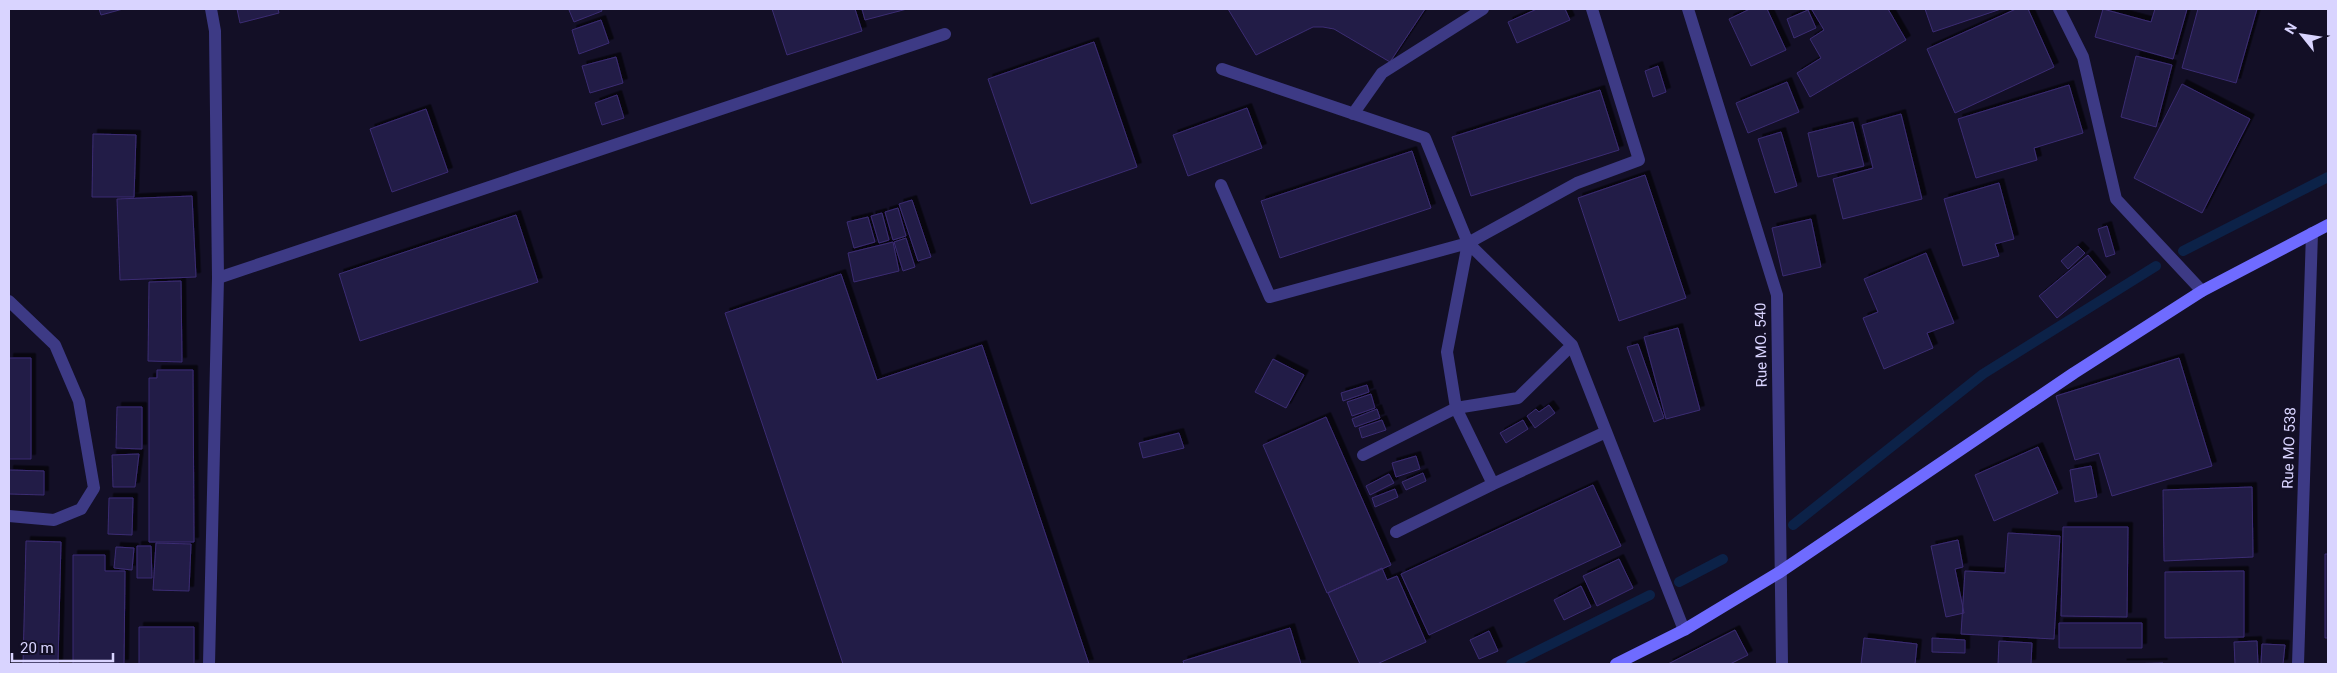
<svg xmlns="http://www.w3.org/2000/svg" width="2337" height="673" font-family="Roboto,sans-serif">
<style>
.lines{fill:none;stroke-linecap:round;stroke-linejoin:round}
.stream{stroke:#0c2248;stroke-width:10}
.building{fill:#241b47;stroke:#3b2d73;filter:url(#shadow)}
.lane{stroke:#3d3a85;stroke-width:12}
.street{stroke:#3d3a85;stroke-width:12}
.secondary{stroke:#6f6bff;stroke-width:12}
.labels{text-anchor:middle;dominant-baseline:central;stroke-width:5;stroke-linejoin:round;paint-order:stroke}
.street-label{font-size:15px;fill:#d9d4ff;stroke:#130f26}
</style>
<defs>
<filter id="shadow"><feDropShadow dx="4.5" dy="-4.5" stdDeviation="0" flood-color="#0009"/></filter>
</defs>
<rect width="100%" height="100%" fill="#130f26"/>
<g class="lines">
<!-- stream -->
<path class="stream" d="M2183 251 2328 177
M1793 525 1983 374 2156 266
M1679 582 1723 559
M1511 664 1650 595"/>
</g>
<!-- building -->
<path class="building" d="M99 9H123L101 15Z
M237 9H278L279 13 240 23Z
M573 9H601L602 11 574 22 569 10Z
M772 9H855L862 31 787 55Z
M862 9H907L865 20Z
M1228 9H1425L1390 62 1334 29 1323 27H1313L1256 55Z
M1537 9H1565L1570 20 1517 43 1508 22Z
M1750 9H1767L1786 50 1751 66 1729 19Z
M1814 9H1888L1906 40 1810 97 1797 73 1821 58 1810 39 1824 30 1812 10Z
M1925 9H2001L1933 32Z
M2016 9H2028L2054 67 1955 113 1927 49Z
M2103 9 2151 22 2155 9H2187L2173 59 2095 37Z
M2198 9H2257L2236 83 2182 68Z
M1808 10 1816 28 1794 38 1787 19Z
M601 20 609 43 579 54 572 30Z
M1094 42 1137 167 1031 204 988 79Z
M2136 56 2172 65 2156 127 2121 117Z
M616 57 623 83 590 93 582 66Z
M1658 66 1666 92 1653 97 1645 71Z
M1787 82 1799 112 1748 133 1736 103Z
M2182 84 2250 119 2202 213 2134 178Z
M2069 85 2083 133 2034 148 2037 160 1976 178 1958 119Z
M1600 90 1619 150 1471 196 1452 137Z
M617 95 624 118 602 125 595 103Z
M1247 108 1262 148 1188 176 1173 135Z
M426 109 448 172 392 192 370 129Z
M1901 114 1922 199 1843 219 1833 179 1873 168 1862 125Z
M1853 122 1864 166 1818 177 1808 133Z
M1781 132 1797 186 1775 193 1758 139Z
M93 134 136 135 134 197H92Z
M1412 151 1431 208 1280 258 1261 201Z
M1645 175 1686 298 1619 321 1578 198Z
M1999 183 2014 239 1995 244 1999 256 1963 266 1944 199Z
M192 196 196 277 120 280 117 199Z
M912 200 931 257 918 261 899 204Z
M898 208 906 236 893 240 885 212Z
M882 213 889 240 879 243 871 216Z
M516 215 538 282 360 341 339 274Z
M868 217 875 242 854 248 847 222Z
M1811 219 1821 267 1783 276 1772 228Z
M2107 226 2115 254 2106 257 2098 229Z
M906 238 915 267 903 271 894 242Z
M893 242 899 271 854 282 848 253Z
M2078 246 2085 253 2068 269 2061 261Z
M1926 253 1954 323 1927 333 1933 348 1884 369 1863 318 1878 312 1864 279Z
M2088 255 2106 277 2057 318 2039 296Z
M841 274 877 380 982 345 1089 664H843L725 313Z
M181 281 182 362 148 361 149 282Z
M1678 328 1700 410 1666 419 1644 337Z
M1638 344 1664 418 1654 422 1627 347Z
M9 358H31V459H9Z
M2179 358 2212 466 2112 496 2099 453 2075 460 2056 396Z
M1273 359 1304 375 1286 408 1255 392Z
M157 370H193L194 542H149V378H157Z
M1367 385 1369 392 1343 401 1341 393Z
M1371 394 1375 408 1352 416 1347 402Z
M1549 405 1555 413 1535 428 1527 416 1536 409 1539 412Z
M117 407H142V449L116 448Z
M1377 409 1380 418 1355 427 1352 419Z
M1326 417 1391 565 1327 593 1263 445Z
M1382 420 1386 430 1362 438 1359 428Z
M1523 420 1528 429 1506 443 1500 433Z
M1179 433 1184 448 1143 458 1139 443Z
M2038 447 2058 493 1994 521 1975 475Z
M139 454 135 487H113L112 455Z
M1416 456 1420 469 1396 477 1392 463Z
M2091 466 2097 497 2075 502 2070 470Z
M9 470 44 471V495L9 494Z
M1423 473 1426 481 1406 490 1402 482Z
M1389 474 1394 483 1370 495 1366 486Z
M1593 485 1621 546 1429 635 1401 574Z
M2252 487 2253 557 2164 561 2163 490Z
M1395 489 1398 497 1375 507 1372 498Z
M109 498H133L132 535 108 534Z
M2063 527H2128L2127 617 2061 616Z
M2008 533 2060 536 2054 639 1961 634 1965 571 2005 573Z
M1958 540 1963 567 1955 569 1964 613 1946 617 1931 546Z
M26 541 61 542 58 664H23Z
M156 543 191 544 189 591 153 590Z
M137 546H151L152 578H137Z
M116 547 134 548 132 570 114 568Z
M2325 554H2328V638H2325Z
M73 555H105V571H125L124 664H73Z
M1619 559 1633 588 1597 606 1583 576Z
M1382 568 1387 580 1397 576 1426 642 1377 664H1360L1328 593Z
M2244 571V637L2165 638V572Z
M1581 586 1591 607 1564 620 1554 600Z
M2059 623H2142V648H2059Z
M139 627H194V664H139Z
M1290 628 1301 664H1184L1183 661Z
M1735 630 1748 655 1730 664H1668Z
M1489 631 1498 651 1479 659 1470 640Z
M1864 638 1917 644 1915 664H1861Z
M1932 638 1965 640V653L1932 652Z
M1999 641 2032 643 2031 664H1998Z
M2257 641 2258 664H2235L2234 642Z
M2262 644 2285 645 2283 664H2261Z
M2163 663V664H2122Z"/>
<g class="lines">
<!-- lane -->
<path class="lane" d="M2059 9 2083 57 2116 199 2202 291
M1222 69 1425 138 1468 243 1447 352 1456 408 1493 484 1606 432
M1353 114 1382 73 1483 9
M1221 185 1270 297 1468 243 1572 345 1684 630
M1468 243 1577 183 1639 160 1592 9
M9 301 55 345 79 401 94 488 81 509 54 520 9 516
M1363 455 1456 408 1518 398 1572 345
M1396 532 1493 484"/>
<!-- street -->
<path class="street" d="M1688 9 1777 295 1782 664
M218 278 945 34
M209 664 218 278 215 31 211 9
M2298 664 2312 233"/>
<!-- secondary -->
<path class="secondary" d="M1616 664 1684 630 1780 572 2074 373 2202 291 2328 225"/>
</g>
<g class="labels">
<!-- street labels -->
<g class="street-label">
<text transform="translate(1761 345) rotate(-91)">Rue MO. 540</text>
<text transform="translate(2289 448) rotate(-88)">Rue MO 538</text>
</g>
</g>
<!-- border -->
<rect width="2337" height="673" fill="none" stroke="#d9d4ff" stroke-width="20"/>
<!-- north arrow -->
<g transform="translate(2302 35) rotate(300)" stroke="#130f26" stroke-width="4" paint-order="stroke">
<path d="M0-4L9 19L0 12L-9 19Z" fill="#d9d4ff"/>
<text y="-8" font-size="14" font-weight="bold" text-anchor="middle" fill="#d9d4ff">N</text>
</g>
<!-- scale -->
<path d="M12 653v8h101v-8" fill="none" stroke="#d9d4ff" stroke-width="2.5"/>
<text x="20" y="653" font-size="15" fill="#d9d4ff" stroke="#130f26" stroke-width="4" paint-order="stroke">20 m</text>
</svg>
